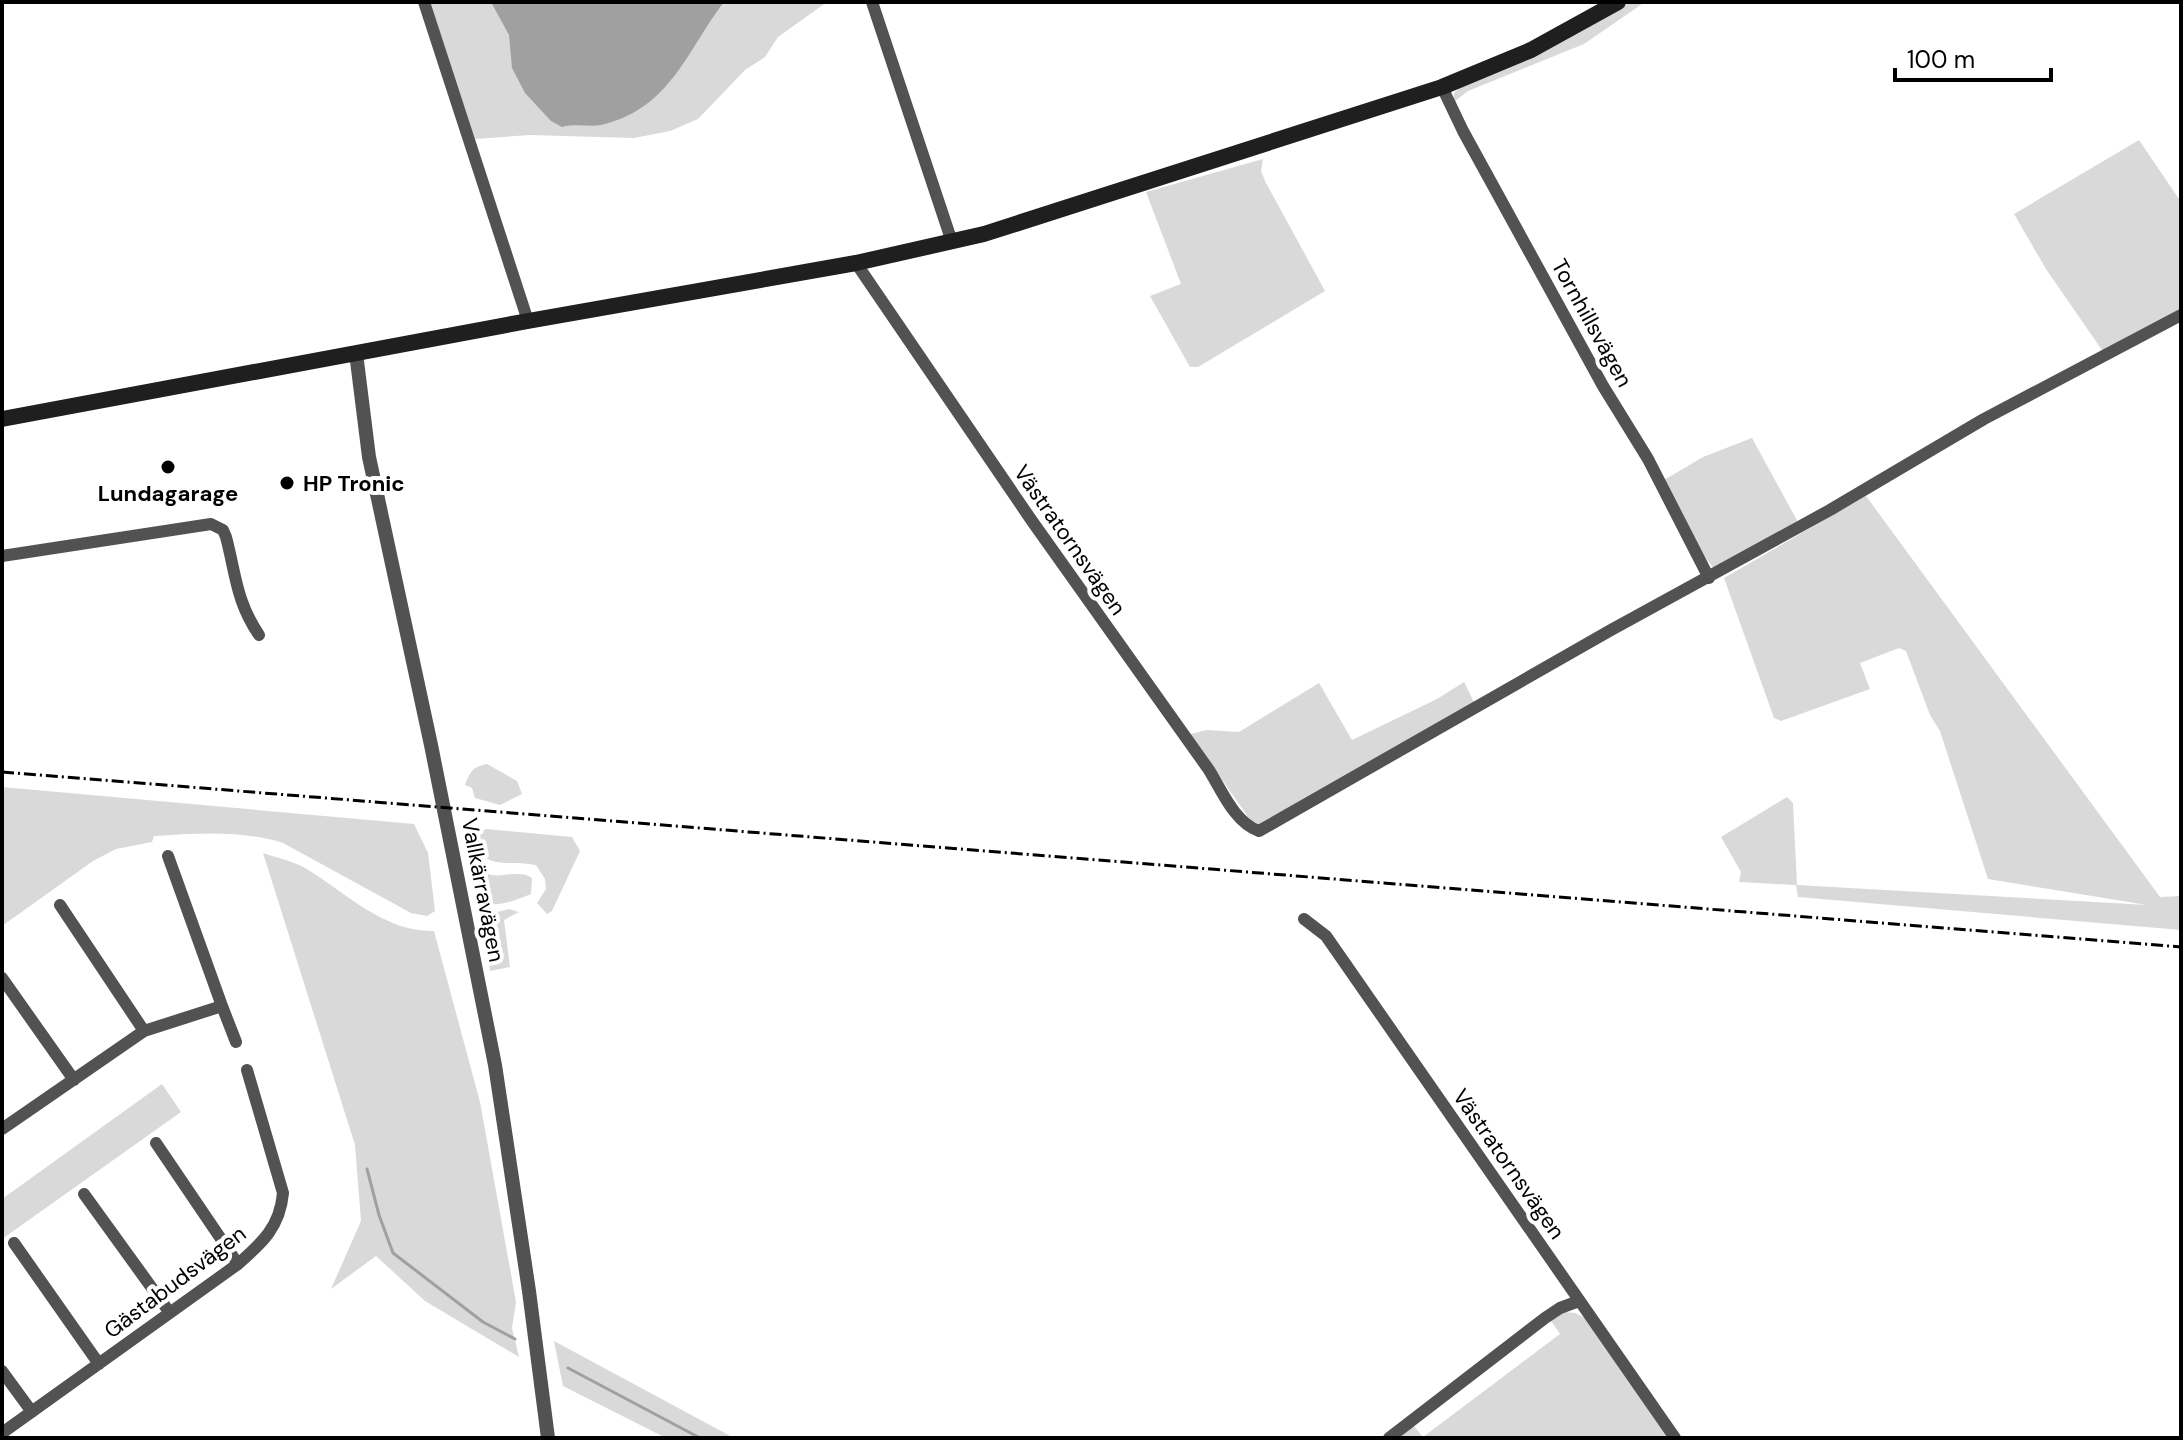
<svg xmlns="http://www.w3.org/2000/svg" width="2183" height="1440" font-family="'DM Sans',sans-serif">
<style>
.green{fill:#d9d9d9}
.water{fill:#a0a0a0}
.lines{fill:none;stroke-linecap:round;stroke-linejoin:round}
.stream{stroke:#a0a0a0;stroke-width:3}
.minor{stroke:#525252;stroke-width:12}
.tertiary{stroke:#525252;stroke-width:14}
.secondary{stroke:#1f1f1f;stroke-width:16}
.rail{stroke:#000;stroke-width:3;stroke-dasharray:12 4 2 4;stroke-linecap:butt}
.poi-dot{fill:#000;stroke:#fff;stroke-width:3}
.labels{text-anchor:middle;dominant-baseline:central;stroke-width:8;stroke-linejoin:round;paint-order:stroke}
.street-label{font-size:22px;fill:#000;stroke:#fff}
.poi-label{font-size:22px;font-weight:bold;fill:#000;stroke:#fff;text-anchor:start}
</style>
<rect width="100%" height="100%" fill="#fff"/>
<!-- green -->
<path class="green" d="M429 2H827L778 37 765 57 745 70 698 119 670 131 634 138 530 135 475 139Z
M1631 2H1645L1584 44 1468 91 1454 102V93L1460 88 1563 41Z
M2139 140 2181 202V311L2104 353 2046 269 2014 214Z
M1263 159 1261 171 1266 183 1325 291 1198 367H1190L1150 296 1181 284 1146 192Z
M1752 438 1799 524 1714 569 1701 552 1664 480 1703 457Z
M1866 496 2160 897 2181 896V930L1798 897 1796 885 1739 882 1741 872 1721 837 1787 797 1793 803 1797 885 2147 905 1988 879 1940 731 1930 715 1906 651 1899 648 1860 663 1870 689 1781 721 1774 718 1724 578Z
M1464 682 1475 704 1261 825 1251 821 1190 734 1207 730 1239 732 1319 683 1352 740 1437 699Z
M487 764 517 781 522 794 500 805 475 798 472 788 465 785C470 772 472 767 487 764Z
M2 787 414 824 428 853 435 911 427 916 411 913 283 843C242 830 197 833 154 836L152 842 116 849 93 861 2 926Z
M487 829 572 837 580 851 552 911 547 914 537 903 546 889 545 879 536 865C508 859 480 873 471 834Z
M263 853C277 858 293 861 305 868 347 893 383 932 434 931L480 1102 516 1302 512 1328 519 1357 425 1301 376 1256 331 1289 361 1221 355 1145Z
M468 855C472 860 476 866 481 870 496 883 516 867 532 878L531 894C516 901 496 907 480 903Z
M509 909 519 912 504 920 510 967 490 971 481 916Z
M162 1084 181 1112 2 1239V1199Z
M1564 1312 1575 1313 1587 1319 1670 1438H1399L1413 1425 1423 1437 1560 1334 1551 1321Z
M554 1341 734 1438H666L563 1386Z"/>
<!-- water -->
<path class="water" d="M491 2H724C687 50 671 107 605 124 593 128 578 123 562 127L551 121 525 93 512 68 509 35Z"/>
<g class="lines">
<!-- stream -->
<path class="stream" d="M367 1169 379 1215 393 1253 483 1322 515 1339
M568 1368 700 1438"/>
<!-- minor -->
<path class="minor" d="M424 2 528 321
M872 2 952 242
M1442 87 1463 131 1603 386 1648 459 1709 578
M856 263 1032 521 1209 770C1222 791 1235 823 1259 831L1611 630 1830 510 1984 419 2181 315
M2 556 211 524 223 530 226 537C236 575 236 601 259 635
M60 905 144 1031
M1304 919 1326 936 1675 1438
M2 978 74 1080
M222 1006 236 1042
M2 1129 144 1031 222 1006 168 856
M156 1143 238 1264
M84 1194 170 1313
M14 1243 99 1364
M2 1371 32 1412
M2 1433 238 1264C262 1243 280 1227 283 1193L247 1070
M1389 1438 1545 1318 1560 1308 1579 1301"/>
<!-- tertiary -->
<path class="tertiary" d="M356 353 369 457 431 745 495 1065 529 1291 548 1438"/>
<!-- secondary -->
<path class="secondary" d="M2 419 528 321 856 263 984 234 1442 87 1531 50 1618 2"/>
<!-- rail -->
<path class="rail" d="M2 772 2181 947"/>
</g>
<!-- markers -->
<g class="poi-dot">
<circle cx="168" cy="467" r="8"/>
<circle cx="287" cy="483" r="8"/>
</g>
<g class="labels">
<!-- street labels -->
<g class="street-label">
<text transform="translate(1592 323) rotate(61)">Tornhillsvägen</text>
<text transform="translate(1070 540) rotate(55)">Västratornsvägen</text>
<text transform="translate(483 890) rotate(79)">Vallkärravägen</text>
<text transform="translate(1509 1164) rotate(55)">Västratornsvägen</text>
<text transform="translate(175 1282) rotate(-37)">Gästabudsvägen</text>
</g>
<!-- poi labels -->
<g class="poi-label">
<text x="303" y="483">HP Tronic</text>
<text x="168" y="493" text-anchor="middle">Lundagarage</text>
</g>
</g>
<!-- border -->
<rect width="2183" height="1440" fill="none" stroke="#000000" stroke-width="8"/>
<!-- scale -->
<path d="M1895 68v12h156v-12" fill="none" stroke="#000000" stroke-width="4"/>
<text x="1907" y="68" font-size="24" fill="#000000" stroke="#ffffff" stroke-width="6" paint-order="stroke">100 m</text>
</svg>
